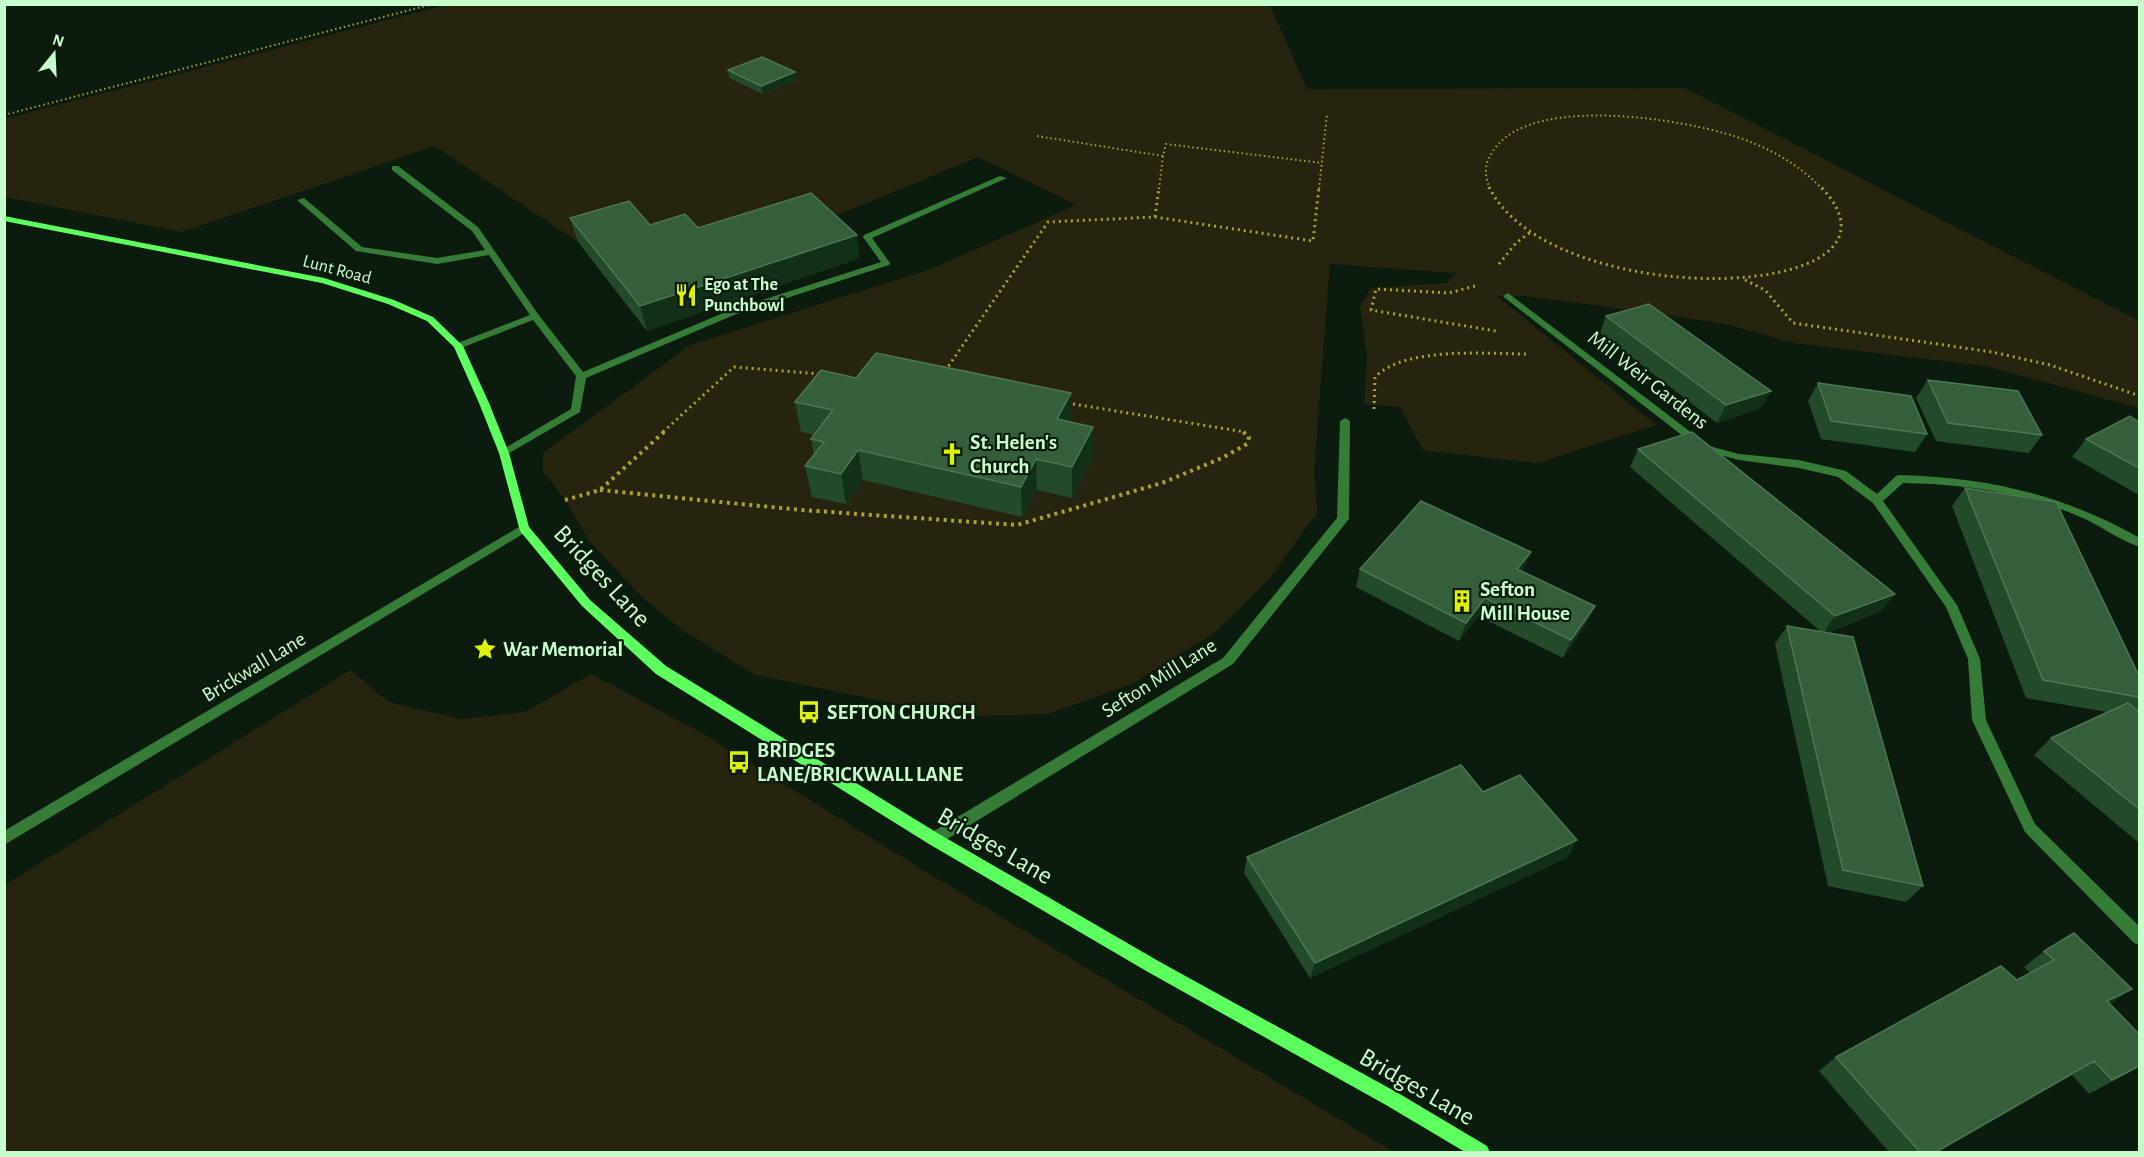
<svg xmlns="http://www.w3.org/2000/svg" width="2144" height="1157" font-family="'Alegreya Sans',sans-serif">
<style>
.green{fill:#26240e}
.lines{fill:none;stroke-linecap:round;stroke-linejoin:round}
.path-far2{stroke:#ada22c;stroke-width:2;stroke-dasharray:1.5 3;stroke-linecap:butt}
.path-far1{stroke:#ada22c;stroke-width:3;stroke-dasharray:2 4;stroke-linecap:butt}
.path{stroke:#ada22c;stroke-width:4;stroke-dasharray:3 4.5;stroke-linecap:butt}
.lane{fill:#367b37;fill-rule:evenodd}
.street{fill:#367b37;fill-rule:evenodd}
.secondary{fill:#5dff5e;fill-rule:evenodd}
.wall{fill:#234b2a}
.shaded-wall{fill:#123018}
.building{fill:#355e3b;stroke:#4c7752;stroke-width:1.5}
.labels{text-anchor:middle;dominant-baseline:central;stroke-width:4.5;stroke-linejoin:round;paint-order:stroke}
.far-street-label{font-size:18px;fill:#c6ffcb;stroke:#0b1c0e}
.far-poi-label{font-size:18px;font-weight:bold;fill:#c6ffcb;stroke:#0b1c0e;text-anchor:start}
.street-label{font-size:21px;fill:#c6ffcb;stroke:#0b1c0e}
.poi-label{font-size:21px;font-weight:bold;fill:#c6ffcb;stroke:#0b1c0e;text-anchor:start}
.near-street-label{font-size:26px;fill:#c6ffcb;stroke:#0b1c0e}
</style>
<rect width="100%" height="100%" fill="#0b1c0e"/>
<!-- green -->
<path class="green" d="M446 5H1270L1307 89 1685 88 2139 321V408L1985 366 1793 343 1725 324 1645 312 1525 296H1497L1656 425 1538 463 1429 451 1422 449 1400 407 1364 404 1367 356 1360 306 1371 288 1447 283 1456 273 1330 264 1314 470 1317 513 1270 578 1214 633 1132 684 1048 714 970 716 878 700 756 675 685 632 642 597 590 542 565 500 543 471V453L690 345 931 269 1076 205 978 157 821 222 704 252 636 224 578 242 435 146 182 232 5 197 4 119Z
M351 670 388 702 461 719 525 712 591 674 700 732 923 870 1394 1152H5V885Z"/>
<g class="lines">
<!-- path-far2 -->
<path class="path-far2" d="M4 115 433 4
M1037 136 1163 156 1166 144 1322 163
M1159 189 1163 156
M1319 189 1327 114
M1490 189C1483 172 1485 160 1496 147 1536 95 1683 119 1737 137 1769 148 1799 164 1822 189"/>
<!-- path-far1 -->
<path class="path-far1" d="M1489 187C1552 315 1932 303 1821 187
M1155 217 1159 187
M1499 264 1516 243 1532 231
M1745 280 1765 290 1793 323 1992 352 2050 365 2140 396
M1475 286 1449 293 1376 289 1371 310 1496 331
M945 371 1048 222 1155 217 1313 241 1319 187
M1067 403 1245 432
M1374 409 1375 377C1406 346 1485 354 1527 354
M663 432 734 367 821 374"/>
<!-- path -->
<path class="path" d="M600 490 801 510 1017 525 1162 483 1222 458 1247 444 1249 437 1242 431
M565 500 600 490 665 431"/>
<!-- lane -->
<path class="lane" d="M392 166H398L478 227 538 314 583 372 728 311 881 262 863 237 864 235 1000 176 1007 178 872 238 890 263 889 265 734 315 586 378 580 412 504 456 499 453 500 451 571 409 576 376 533 320 461 348H455V344L530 315 489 255 437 264 356 251 297 200 304 198 362 247 437 258 485 250 472 231 392 170Z"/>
<!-- street -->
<path class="street" d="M1508 293 1709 446 1739 454 1799 460 1846 471 1877 494 1896 476 1900 475C1989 478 2062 494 2140 538V547C2118 540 2099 524 2078 516 2022 492 1963 484 1903 483L1883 501 1957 605 1980 659 1986 720 2035 824 2140 927V945L2134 943 2025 832 1972 720 1968 659 1946 607 1873 503 1838 477 1799 468 1739 460 1701 450 1505 298 1503 296Z
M1345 418 1350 421 1349 519 1233 664 939 844 934 845 929 844 927 839 929 834 1223 658 1337 518 1340 421Z
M524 524 530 528 528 531 4 845V831Z"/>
<!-- secondary -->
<path class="secondary" d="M4 216 324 278 394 300 433 317 463 346 489 403 509 453 529 527 590 600 666 666 939 834 1160 962 1398 1093 1487 1146 1490 1152H1465L1386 1105 1148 972 929 844 656 674 582 606 520 531 499 453 479 403 454 347 427 321 388 304 322 283 4 221Z"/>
</g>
<!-- wall -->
<path class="wall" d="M728 70 797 80 763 94 729 78Z
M570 218 698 228 860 258 647 331 578 242Z
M1606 316 1761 408 1717 423 1600 333Z
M856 378 1071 393V422L1093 427V457L1072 498 1037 490 1022 517 863 480 846 504 812 497 805 466 814 455 811 439 814 435 801 432 795 402Z
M1928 380 2042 435 2029 453 1936 441 1916 398Z
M1818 383 1927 434 1915 452 1821 439 1808 401Z
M2139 422V495L2072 457 2086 439Z
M1638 449 1895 594 1881 611 1827 633 1923 886 1906 902 1828 886 1775 644 1787 626 1820 631 1630 467Z
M1965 488 2139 697V710L2138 711 2139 712V843L2034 755 2051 738 2107 712 2026 698 1952 506Z
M1531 552 1522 571 1586 624 1563 658 1478 616 1459 641 1356 587 1360 569Z
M1483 792 1568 857 1310 978 1244 873 1247 857Z
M2044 951 2132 989 2110 1004 2139 1034V1067L2089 1094 2072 1075 1938 1152H1889L1819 1071 1836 1057 2017 980 2030 973 2024 967Z"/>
<!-- shaded-wall -->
<path class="shaded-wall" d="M795 72 797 80 763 94 761 86Z
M857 235 860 258 647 331 640 306Z
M1771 391 1761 408 1717 423 1726 405Z
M1071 393V423L1057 419Z
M1093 427V457L1072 498V467Z
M858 450 863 480 846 504 841 474Z
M1036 459 1037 490 1022 517 1021 487Z
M1531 552 1523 570 1510 587 1517 569Z
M1895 594 1881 611 1823 634 1835 616Z
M1485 598 1478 616 1459 641 1466 623Z
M1595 606 1586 624 1563 658 1571 640Z
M1577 840 1568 857 1310 978 1315 963Z
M2132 989 2110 1004 2107 1001Z
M2094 1061 2072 1075 1938 1152H1936Z"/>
<!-- building -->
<path class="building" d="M762 57 795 72 761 86 728 70Z
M811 193 857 235 640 306 570 218 629 201 650 225 685 214 698 228Z
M1649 304 1771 391 1726 405 1606 316Z
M876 353 1071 393 1057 419 1093 427 1072 467 1036 459 1021 487 858 450 841 474 805 466 824 442 811 439 833 410 795 402 821 370 856 378Z
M1928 380 2018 391 2042 435 1948 423Z
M1818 383 1911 396 1927 434 1831 421Z
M2130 416 2139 422V468L2086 439Z
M1692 432 1895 594 1835 616 1638 449Z
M1965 488 2056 502 2139 676V697L2043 680Z
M1421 501 1531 552 1517 569 1595 606 1571 640 1485 598 1466 623 1360 569Z
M1787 626 1853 637 1923 886 1843 870Z
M2128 703 2139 712V809L2051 738Z
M1461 765 1483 792 1520 775 1577 840 1315 963 1247 857Z
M2074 933 2132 989 2107 1001 2139 1034V1066L2112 1080 2094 1061 1936 1152H1920L1836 1057 2001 966 2017 980 2054 960 2044 951Z"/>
<!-- icons -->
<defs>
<g id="restaurant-bare" transform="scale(1.8)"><path d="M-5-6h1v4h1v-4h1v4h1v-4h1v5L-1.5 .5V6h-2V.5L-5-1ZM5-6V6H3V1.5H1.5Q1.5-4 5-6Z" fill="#ddf100" stroke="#0b1c0e" stroke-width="2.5" paint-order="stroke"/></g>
<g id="church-bare" transform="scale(1.8)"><path d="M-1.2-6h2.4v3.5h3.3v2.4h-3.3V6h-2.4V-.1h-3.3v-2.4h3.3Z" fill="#ddf100" stroke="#0b1c0e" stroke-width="2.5" paint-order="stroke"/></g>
<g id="building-bare" transform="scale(1.8)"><path d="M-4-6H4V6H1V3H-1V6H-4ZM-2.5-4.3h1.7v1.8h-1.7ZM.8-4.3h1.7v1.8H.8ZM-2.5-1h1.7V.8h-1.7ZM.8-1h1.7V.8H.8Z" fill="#ddf100" stroke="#0b1c0e" stroke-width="2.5" paint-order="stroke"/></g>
<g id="sight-bare" transform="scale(1.8)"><path d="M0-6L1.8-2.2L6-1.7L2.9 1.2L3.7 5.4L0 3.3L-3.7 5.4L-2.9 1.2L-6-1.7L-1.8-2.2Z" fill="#ddf100" stroke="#0b1c0e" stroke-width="2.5" paint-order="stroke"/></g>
<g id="bus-bare" transform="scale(1.8)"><path d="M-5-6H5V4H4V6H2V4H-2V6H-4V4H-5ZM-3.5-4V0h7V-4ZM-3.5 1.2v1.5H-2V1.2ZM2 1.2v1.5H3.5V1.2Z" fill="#ddf100" stroke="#0b1c0e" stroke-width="2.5" paint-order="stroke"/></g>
</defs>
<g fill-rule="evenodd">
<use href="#restaurant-bare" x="686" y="295"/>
<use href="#church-bare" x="952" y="454"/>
<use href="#building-bare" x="1462" y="601"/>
<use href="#sight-bare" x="485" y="649"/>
<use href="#bus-bare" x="809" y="712"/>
<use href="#bus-bare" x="739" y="762"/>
</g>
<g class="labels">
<!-- far-street labels -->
<g class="far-street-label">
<text transform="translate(337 270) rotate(15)">Lunt Road</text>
</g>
<!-- far-poi labels -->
<g class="far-poi-label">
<text x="704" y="285">Ego at The<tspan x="704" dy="21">Punchbowl</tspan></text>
</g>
<!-- street labels -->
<g class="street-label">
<text transform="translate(1648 380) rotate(38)">Mill Weir Gardens</text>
<text transform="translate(254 667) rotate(-31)">Brickwall Lane</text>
<text transform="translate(1159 678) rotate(-32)">Sefton Mill Lane</text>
</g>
<!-- poi labels -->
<g class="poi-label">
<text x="970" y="442">St. Helen's<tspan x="970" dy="24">Church</tspan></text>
<text x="1480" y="589">Sefton<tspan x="1480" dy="24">Mill House</tspan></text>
<text x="503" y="649">War Memorial</text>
<text x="827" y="712">SEFTON CHURCH</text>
<text x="757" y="750">BRIDGES<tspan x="757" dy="24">LANE/BRICKWALL LANE</tspan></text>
</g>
<!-- near-street labels -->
<g class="near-street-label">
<text transform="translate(602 576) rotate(47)">Bridges Lane</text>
<text transform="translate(995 846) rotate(30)">Bridges Lane</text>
<text transform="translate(1417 1087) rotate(30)">Bridges Lane</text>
</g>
</g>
<!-- border -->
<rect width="2144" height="1157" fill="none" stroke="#c6ffcb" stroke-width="12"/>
<!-- north arrow -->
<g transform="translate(54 54) rotate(18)" stroke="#0b1c0e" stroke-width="4.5" paint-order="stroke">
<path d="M0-4.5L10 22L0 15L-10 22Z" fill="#c6ffcb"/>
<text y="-9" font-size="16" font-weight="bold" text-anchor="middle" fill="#c6ffcb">N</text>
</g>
</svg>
